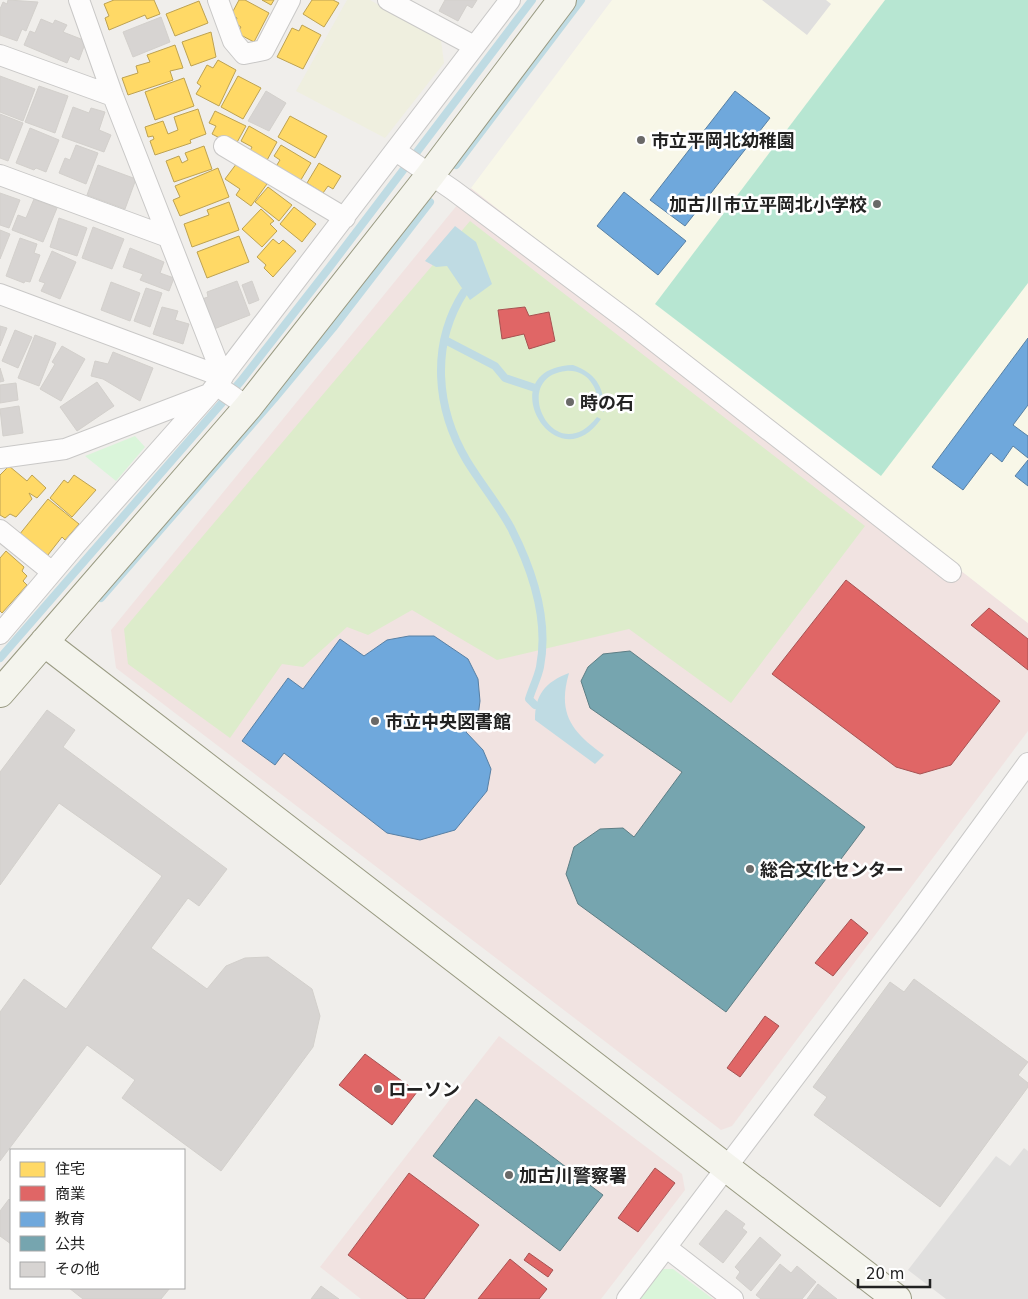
<svg xmlns="http://www.w3.org/2000/svg" width="1028" height="1299" font-family="'DejaVu Sans','Noto Sans JP',sans-serif">
<style>
.commercial{fill:#f1e3e1}
.education{fill:#f8f7e8}
.farmland{fill:#efefdf}
.grass{fill:#ddeccb}
.park{fill:#daf5da}
.pitch{fill:#b7e6d2}
.parking{fill:#e0dfde}
.water{fill:#bfdbe3}
.homes{fill:#ffd966;stroke:#bda252}
.shops{fill:#e06666;stroke:#a75252}
.schools{fill:#6fa8dc;stroke:#5880a4}
.public{fill:#76a5af;stroke:#5d7e85}
.lines{fill:none;stroke-linecap:round;stroke-linejoin:round}
.stream{stroke:#bfdbe3;stroke-width:8}
.building{fill:#d7d4d2;stroke:#d3d0cc}
.street-casing{stroke:#c9c8c7;stroke-width:22}
.secondary-casing{stroke:#999a82;stroke-width:30}
.street{stroke:#fdfcfc;stroke-width:20}
.secondary{stroke:#f4f4ed;stroke-width:28}
.poi-dot{fill:#6a6968;stroke:#fff;stroke-width:2}
.labels{text-anchor:middle;dominant-baseline:central;stroke-width:5;stroke-linejoin:round;paint-order:stroke}
.poi-label{font-size:18px;font-weight:bold;fill:#222;stroke:#fff;text-anchor:start}
</style>
<rect width="100%" height="100%" fill="#f0eeeb"/>
<!-- commercial -->
<path class="commercial" d="M471 188 1028 623V731L732 1126 721 1130 116 668 111 630Z
M499 1036 682 1174 685 1190 601 1299H361L320 1267Z"/>
<!-- education -->
<path class="education" d="M612 0H1028V623L471 188Z"/>
<!-- farmland -->
<path class="farmland" d="M347 0H370L441 40 444 63 385 138 296 91Z"/>
<!-- grass -->
<path class="grass" d="M470 221 865 526 731 703 629 629 497 660 412 610 368 635 347 627 303 667 282 664 230 738 128 664 124 629Z"/>
<!-- park -->
<path class="park" d="M135 436 145 447 116 481 85 456Z
M661 1269H673L713 1299H638Z"/>
<!-- pitch -->
<path class="pitch" d="M885 0H1028V283L881 476 655 304Z"/>
<!-- parking -->
<path class="parking" d="M762 0H826L831 4 807 35Z
M1024 1148 1028 1151V1299H946L908 1270 996 1156 1010 1166Z"/>
<!-- water -->
<path class="water" d="M455 226 476 242 492 284 470 300 447 266 436 267 425 261Z
M573 365C596 373 605 388 604 412L598 409C600 390 588 369 566 371 508 377 554 472 597 417L601 419C555 485 488 368 573 365Z
M569 673C557 714 572 732 604 755L595 764 535 720C535 695 545 682 569 673Z"/>
<!-- homes -->
<path class="homes" d="M114 0H154L160 14 147 19 145 15 109 30 105 18 109 16 104 4Z
M239 0H245L269 13 254 42 237 33 241 27 235 23 237 18 231 15Z
M262 0H274L271 5Z
M312 0H333L339 3 324 27 303 14Z
M199 1 208 23 175 36 166 14Z
M302 25 321 35 303 69 277 57 292 28 299 31Z
M211 32 216 57 191 66 182 42Z
M175 45 183 68 170 71 173 80 128 95 122 78 138 73 136 66 150 62 147 55Z
M218 60 236 70 219 106 196 94 201 86 197 83 207 65 213 68Z
M238 76 261 88 243 119 221 107Z
M184 78 194 106 155 120 145 92Z
M198 109 206 134 190 140 191 143 155 155 150 141 154 139 153 136 148 137 145 127 163 121 168 134 178 130 174 117Z
M215 111 246 126 235 146 212 134 216 126 209 123Z
M290 116 327 136 315 158 278 137Z
M249 126 277 142 266 162 249 153 252 147 241 141Z
M281 145 311 163 299 183 275 168 280 160 274 156Z
M204 146 212 169 174 182 166 161 179 156 182 163 188 160 185 153Z
M237 163 267 184 251 206 236 195 240 189 225 179Z
M319 163 341 176 333 189 328 186 323 193 307 183Z
M218 168 229 197 180 216 173 200 180 197 175 186Z
M268 187 292 205 279 221 255 202Z
M229 202 239 230 192 247 184 224 209 215 207 210Z
M294 207 316 224 302 242 280 224Z
M261 209 274 221 270 224 277 231 262 247 242 229Z
M239 236 249 262 207 278 197 252Z
M273 239 279 244 283 240 296 251 273 277 264 268 266 265 257 257Z
M9 466 27 481 32 475 46 488 37 498 29 493 32 499 16 517 10 514 5 518 0 515V475Z
M74 475 96 490 72 517 50 498 64 480 68 483Z
M48 499 79 524 65 540 62 537 44 560 19 535Z
M6 551 24 567 22 571 27 576 23 581 27 585 2 613 0 611V558Z"/>
<!-- shops -->
<path class="shops" d="M525 307 529 316 549 312 555 341 529 349 524 334 502 339 498 310Z
M846 580 1000 701 951 765 920 774 896 767 772 674Z
M989 608 1028 639V670L971 625Z
M851 919 868 933 833 976 815 963Z
M765 1016 779 1026 740 1077 727 1068Z
M365 1054 417 1092 392 1125 339 1085Z
M655 1168 675 1183 638 1232 618 1218Z
M409 1173 479 1225 424 1299H408L348 1255Z
M529 1253 553 1270 548 1277 524 1260Z
M510 1259 547 1289 539 1299H478Z"/>
<!-- schools -->
<path class="schools" d="M735 91 770 118 685 226 650 200Z
M624 192 686 241 658 275 597 226Z
M1028 338V405L1013 425 1028 436V458L1013 446 1002 462 991 453 963 490 932 467Z
M1028 460V486L1015 476Z
M409 636H434L468 659 478 679 480 701 478 716 466 732 483 750 491 769 487 791 455 830 420 840 387 833 284 753 275 765 242 741 288 678 303 689 340 639 364 656 387 640Z"/>
<!-- public -->
<path class="public" d="M630 651 865 827 726 1012 578 904 566 874 574 847 600 829 623 828 634 837 682 772 590 708 581 681 588 667 603 654Z
M476 1099 603 1195 560 1251 433 1156Z"/>
<g class="lines">
<!-- stream -->
<path class="stream" d="M456 165 581 0
M464 292C430 345 436 409 467 461 481 484 498 504 511 528 532 569 549 620 540 667 538 677 532 689 529 699L535 705
M445 340 495 366 505 378 535 388
M101 598 274 399 333 328 430 202
M0 658 241 381 329 268 532 0"/>
</g>
<!-- building -->
<path class="building" d="M8 0 38 2 26 31 22 29 17 41 0 35V9L3 2 7 4Z
M445 0H477L472 8 467 5 458 21 439 11Z
M161 17 170 42 133 57 123 32Z
M41 19 53 24 55 20 67 25 63 32 86 41 79 60 70 56 67 63 24 45 30 31 35 33Z
M0 76 35 89 23 121 0 112Z
M39 86 68 96 55 133 25 122Z
M266 91 286 103 269 131 248 121Z
M73 107 89 113 91 108 105 112 99 130 111 135 104 152 62 137Z
M0 114 23 123 8 161 0 158Z
M30 128 59 140 46 172 36 168 34 170 16 163Z
M76 145 98 153 86 184 59 173 65 158 70 160Z
M98 165 136 179 125 209 87 195Z
M0 193 20 200 9 228 0 225Z
M34 199 57 208 43 242 12 230 18 215 26 218Z
M59 218 87 228 77 256 50 247Z
M93 227 124 239 112 269 82 258Z
M0 230 10 234 0 259Z
M20 238 37 244 34 253 40 255 30 282 25 281 24 283 6 276Z
M130 248 164 262 160 273 174 278 169 291 140 280 143 274 123 267Z
M52 251 76 262 60 299 41 291 45 283 39 281Z
M237 281 250 315 214 329 202 299 208 297 207 292Z
M252 281 259 300 249 304 242 285Z
M111 282 140 293 130 321 101 310Z
M146 288 162 293 150 327 134 321Z
M162 307 178 311 175 320 189 324 183 344 153 334Z
M0 326 7 328 0 346Z
M15 330 32 337 18 368 2 361Z
M35 335 56 343 39 386 18 378Z
M62 346 85 359 61 401 40 389 55 364 52 362Z
M113 352 153 368 140 401 103 379 91 376 95 361 108 364Z
M0 368 4 381 0 382Z
M97 382 114 406 77 431 60 407Z
M16 383 18 400 0 403V385Z
M19 406 23 433 3 436 0 409Z
M47 710 75 730 63 747 227 869 199 906 188 898 151 948 207 989 226 966 245 958 268 957 312 989 320 1016 313 1047 221 1171 122 1098 135 1080 87 1045 0 1161V1012L24 979 66 1009 162 876 59 803 0 885V772Z
M914 979 1028 1062 1018 1075 1028 1083V1087L940 1207 814 1115 827 1097 813 1087 890 982 904 992Z
M9 1199 11 1201V1244L0 1236V1211Z
M726 1210 745 1224 742 1228 747 1232 723 1263 699 1244Z
M760 1237 781 1255 751 1291 736 1278 740 1272 735 1267Z
M780 1264 791 1273 797 1266 816 1282 802 1299H761L756 1295Z
M818 1284 837 1299H807Z
M321 1286 339 1299H311Z
M69 1288H170L161 1299H83Z"/>
<g class="lines">
<!-- street casing -->
<g class="street-casing">
<path id="street" d="M79 0 113 96 223 377
M218 0 233 41 244 54 264 50 290 0
M388 0 474 46
M0 55 113 96
M224 146 345 218
M396 151 453 190 631 323 951 572
M0 175 168 237
M0 294 223 377
M216 385 248 407
M0 458 65 449 206 395
M0 530 52 572
M0 634 77 543 210 393 510 0
M667 1248 733 1299
M627 1299 909 926 1028 763"/>
</g>
<!-- secondary casing -->
<g class="secondary-casing">
<path id="secondary" d="M44 642 897 1299
M0 693 248 407 431 174 562 0"/>
</g>
<!-- street -->
<use href="#street" class="street"/>
<!-- secondary -->
<use href="#secondary" class="secondary"/>
</g>
<!-- markers -->
<g class="poi-dot">
<circle cx="641" cy="140" r="5"/>
<circle cx="877" cy="204" r="5"/>
<circle cx="570" cy="402" r="5"/>
<circle cx="375" cy="721" r="5"/>
<circle cx="750" cy="869" r="5"/>
<circle cx="378" cy="1089" r="5"/>
<circle cx="509" cy="1175" r="5"/>
</g>
<g class="labels">
<!-- poi labels -->
<g class="poi-label">
<text x="651" y="140">市立平岡北幼稚園</text>
<text x="867" y="204" text-anchor="end">加古川市立平岡北小学校</text>
<text x="580" y="402">時の石</text>
<text x="385" y="721">市立中央図書館</text>
<text x="760" y="869">総合文化センター</text>
<text x="388" y="1089">ローソン</text>
<text x="519" y="1175">加古川警察署</text>
</g>
</g>
<!-- legend -->
<rect x="10" y="1149" width="175" height="140" fill="#ffffff" stroke="#a7a7a7"/>
<rect x="20" y="1162" width="25" height="15" fill="#ffd966" stroke="#a7a7a7"/>
<text x="55" y="1174" font-size="15" fill="#222222">住宅</text>
<rect x="20" y="1186" width="25" height="15" fill="#e06666" stroke="#a7a7a7"/>
<text x="55" y="1199" font-size="15" fill="#222222">商業</text>
<rect x="20" y="1212" width="25" height="15" fill="#6fa8dc" stroke="#a7a7a7"/>
<text x="55" y="1224" font-size="15" fill="#222222">教育</text>
<rect x="20" y="1236" width="25" height="15" fill="#76a5af" stroke="#a7a7a7"/>
<text x="55" y="1249" font-size="15" fill="#222222">公共</text>
<rect x="20" y="1262" width="25" height="15" fill="#d7d4d2" stroke="#a7a7a7"/>
<text x="55" y="1274" font-size="15" fill="#222222">その他</text>
<!-- scale -->
<path d="M858 1279v8h72v-8" fill="none" stroke="#222222" stroke-width="2.5"/>
<text x="866" y="1279" font-size="15" fill="#222222" stroke="#ffffff" stroke-width="4" paint-order="stroke">20 m</text>
</svg>
